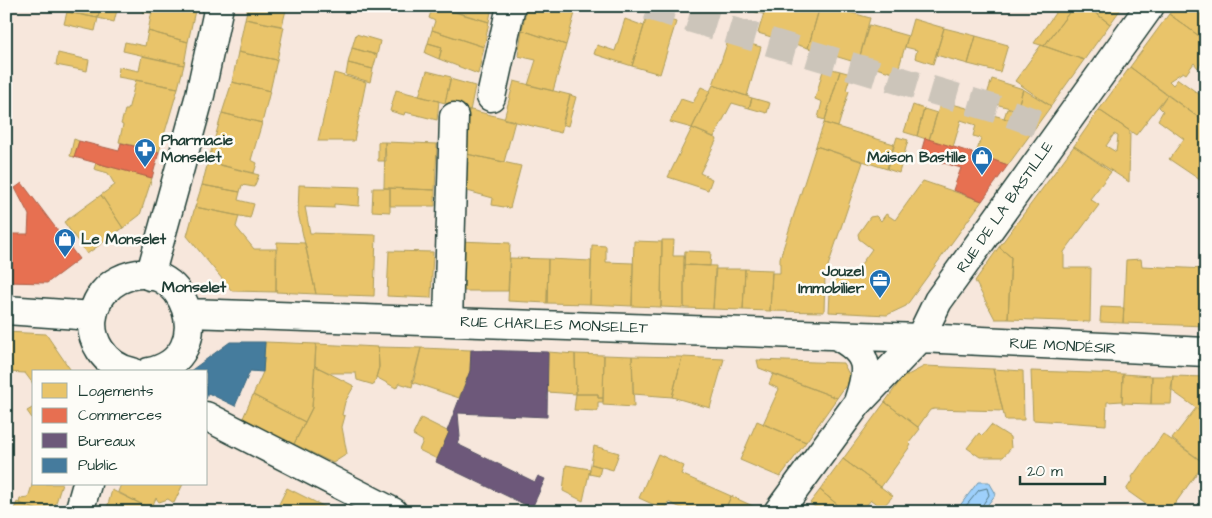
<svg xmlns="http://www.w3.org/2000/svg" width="1212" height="518" font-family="'Architects Daughter',sans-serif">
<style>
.water{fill:#9ed0fb;stroke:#6b95ab}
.homes{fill:#e9c46a;stroke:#ac9c5a;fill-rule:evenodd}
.shops{fill:#e76f51;stroke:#ab6048}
.offices{fill:#6d597a;stroke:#565165}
.public{fill:#457b9d;stroke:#3a687e}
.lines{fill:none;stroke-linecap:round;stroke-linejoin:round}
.shore{stroke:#527884;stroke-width:1}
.minor-tunnel{stroke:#ccc5ba;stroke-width:28;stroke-dasharray:28 14;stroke-linecap:butt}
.minor-casing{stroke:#1f3d34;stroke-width:31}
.major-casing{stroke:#1f3d34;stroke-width:31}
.minor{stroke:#fdfcf7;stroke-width:28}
.major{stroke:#fdfcf7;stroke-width:28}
.labels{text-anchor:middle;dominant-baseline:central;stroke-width:5;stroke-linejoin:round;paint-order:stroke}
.poi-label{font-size:15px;font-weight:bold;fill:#1f3d34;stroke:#fdfcf7;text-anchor:start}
.street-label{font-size:15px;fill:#1f3d34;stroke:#fdfcf7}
.neighbourhood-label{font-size:16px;font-weight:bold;fill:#1f3d34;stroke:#fdfcf7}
</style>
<rect width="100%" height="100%" fill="#f7e7dc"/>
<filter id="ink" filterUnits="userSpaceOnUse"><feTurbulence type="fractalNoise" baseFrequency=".02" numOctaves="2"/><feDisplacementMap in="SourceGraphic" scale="10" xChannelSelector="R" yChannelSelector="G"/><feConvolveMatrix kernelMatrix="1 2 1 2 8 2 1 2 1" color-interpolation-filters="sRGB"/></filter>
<g filter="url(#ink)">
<!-- water -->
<path class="water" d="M978 482H989L996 494 982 512H955Z"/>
<!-- homes -->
<path class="homes" d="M67 6H100L98 18 67 12Z
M100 6H118L114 22 98 18Z
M143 6H153L152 13 142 12Z
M153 6H196L188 42 148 31Z
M248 6H287L282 26 245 19Z
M363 6H378L376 13 362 9Z
M433 6 489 22 484 47 432 30 435 21 429 18Z
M447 6H492L489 22 446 9Z
M527 6H577L566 45 522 30Z
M669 6H689L688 12Z
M737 6H750L749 10Z
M750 6H766L763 14 749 10Z
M766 6H820L808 48 758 33Z
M820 6H828L870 18 858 63 808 48Z
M919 6H939L938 12Z
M1060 6H1074L1044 46 1034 43Z
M1074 6H1086L1110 24 1084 60 1044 46Z
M1086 6H1123L1110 24Z
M1175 6H1206V41L1169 14Z
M67 12 98 18 95 31 64 24Z
M648 13 676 22 660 74 632 66Z
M1169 14 1206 41V56L1198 68 1194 63 1186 74 1183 72 1169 81 1173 85 1178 79 1206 99V123L1130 67Z
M245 19 284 27 277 60 238 52Z
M625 19 644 26 632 66 594 54 597 45 615 51Z
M913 19 944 28 933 64 915 58 917 50 905 47Z
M869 25 908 36 897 74 858 63Z
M944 28 976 36 968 64 936 55Z
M432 30 484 47 478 74 439 59 442 47 428 43Z
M522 30 566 45 553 91 528 85 536 60 518 56Z
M148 31 188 42 184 65 123 51 125 42 145 46Z
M356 34 380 41 377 55 352 48Z
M976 36 1008 45 1000 72 968 64Z
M729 38 761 47 747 96 713 85Z
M428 43 442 47 439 59 425 53Z
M1041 45 1084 60 1051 106 1015 81Z
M352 48 377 55 373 69 348 63Z
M238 52 277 60 270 91 232 82Z
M58 53 89 60 87 71 56 65Z
M142 56 184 65 178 88 118 77 119 67 139 71Z
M348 63 373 69 370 82 346 75Z
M824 67 840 71 825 120 818 118 822 102 815 99Z
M1130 67 1167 95 1136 135 1099 110Z
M427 71 451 77 445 103 419 96Z
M840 71 851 74 846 90 849 91 838 127 824 123Z
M334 73 366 82 354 141H318Z
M450 79 475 86 470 111 445 103Z
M992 79 1023 89 1017 110 985 101Z
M136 80 178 88 159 152 119 142 123 125 121 124 125 110H128Z
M514 81 570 95 561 133 504 119Z
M232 82 270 91 262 123 222 113Z
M713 85 752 98 749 108 732 103 714 137 692 128Z
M701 87 710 91 692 128 670 122 681 99 693 103Z
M1023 89 1051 106 1035 128 1004 118 1007 109 1017 110Z
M396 90 439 101 437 120 405 112 404 115 390 111Z
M570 95 576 97 568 126 562 124Z
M1167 95 1206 123V184L1169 159 1184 139 1158 120 1163 111 1159 107Z
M752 98 770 103 767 113 749 108Z
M941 101 1004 118 1035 128 1008 165 976 154 981 138 973 136 976 125 961 120 953 147 929 140Z
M913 105 924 109 917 136 904 132Z
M463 108 515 121 504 162 462 153Z
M924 109 937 113 929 140 917 136Z
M1099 110 1130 131 1129 182 1074 146ZM1114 134 1118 136 1116 152 1106 146Z
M222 113 262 123 251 160 257 163 254 173 208 162Z
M824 123 894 144 887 169 816 146Z
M692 128 717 139 700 173 712 179 708 190 668 177Z
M897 137 908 140 899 173 887 169Z
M74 139 79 141 74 157 70 156Z
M378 142H385L386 161H378Z
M385 142 437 144 435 190 384 188Z
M816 146 863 162 825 275 824 312 770 311 772 273H780V258Z
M1074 146 1111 172 1090 199 1099 205 1064 252V268H1091L1090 322 1008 319 1011 257 999 247Z
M462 153 521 166 510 208 492 205 493 198 460 189Z
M208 162 259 175 254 187 242 185 240 192 202 185Z
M96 163 152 178 140 215 123 228 101 195 115 185 108 173 94 169Z
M923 181 982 201 906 306 887 315 829 312 830 293 834 290V282L838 278H851L872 249 859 239 858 234 870 217 876 216 881 221 886 214 895 220Z
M202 185 240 192 238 200 254 204 250 218 195 207Z
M299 185 360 187 359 206 334 204V208L305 207 310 233 376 235 374 296 316 294 298 213Z
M373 188H390V212L372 211Z
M390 188 435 190V206H390Z
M101 195 123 228 87 254 64 222Z
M195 207 239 216 236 227 254 249H276V292L232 291 187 236Z
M662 240H674L673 256H684V308L661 307Z
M459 241 510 243 508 291H456Z
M634 241 662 242 661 307 632 306Z
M277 242 305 243 316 294 276 292Z
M592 245 606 246V262L633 263 632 306 590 304Z
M999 247 1011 257 1008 319H995L975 281Z
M389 251 433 252 431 298 387 296Z
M685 251 711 252 710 266 684 265Z
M510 258 548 259 547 303 508 301Z
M548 259 591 261 590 304 547 303Z
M1141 259 1142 266 1206 269V326L1123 323 1126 260Z
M684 265 716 266 713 309 684 308Z
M715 269H745L743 310 713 309Z
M745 269 772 270 770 311 743 310Z
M1101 307 1124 308 1123 323 1100 322Z
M6 332 46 334 72 372H34V385L25 373 6 372Z
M265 342 316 344 312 408 305 422 253 395 263 372Z
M316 344 378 347 379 367 374 385 357 380 356 373H330L315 366Z
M378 347 421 348 412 387 399 383 396 388 376 377 379 367Z
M421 348 471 350 470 371 459 398 412 382Z
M548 352 575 354 576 394 547 392Z
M575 354 604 355 603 398H598V394H576Z
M604 355 632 356 634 407 603 405Z
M632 356 682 357 672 397 633 394Z
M682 357 724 359 710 408 672 397Z
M757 360 843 363 851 378 837 398 759 368Z
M315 366 354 386 345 402 342 415 345 416 342 427 347 454 333 463 294 444 312 408Z
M925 366 993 369 1003 411 934 409 930 410 918 427 885 402 902 378Z
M993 369 1023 371 1024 420H1005Z
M1031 371 1123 374 1122 401 1107 402 1106 425 1033 420Z
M773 374 837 398 806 442 763 424 779 389 769 384Z
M1123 374 1152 376 1151 404 1122 403Z
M1152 376H1173L1171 404H1151Z
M1173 376 1206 377V415L1171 390Z
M576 394H598V398H603V402H598V411L574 410Z
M253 395 305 422 294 444 243 418Z
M885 402 920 429 909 443 911 445 881 487 843 459Z
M34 407V421L27 411Z
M1196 408 1206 415 1204 463 1172 439Z
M421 418 449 432 437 459 419 450 423 441 413 435Z
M757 421 806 442 780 477 740 460Z
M991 425 1010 437 1011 448 1003 457H980L967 448 979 433 982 436Z
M1163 434 1204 463 1169 512H1157L1126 490 1133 479 1132 477Z
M594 446 619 453 613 470 591 464Z
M658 454 684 466 681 474 731 496 724 512H690L668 502 665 510 639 498Z
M843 459 893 496 882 508 871 500 861 512H846L820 490Z
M591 464 601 467 599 476 589 474Z
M566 465 590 469 583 501 563 491Z
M34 479V484H62L53 512H43L19 503 20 499 28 498Z
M121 484H183L174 503 168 499 159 502 156 498 151 509 118 492Z
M287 488 335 512H275Z
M112 490 151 509 150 512H106Z
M820 490 846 512H821L810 503Z
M731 496 757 508 755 512H724Z
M17 502 19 503 43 512H13Z"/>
<!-- shops -->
<path class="shops" d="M925 138 976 154 1008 165 982 201 953 190 961 168 920 156Z
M79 141 119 151 121 143 159 152 152 178 74 157Z
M22 183 79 259 47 283 6 282V234H28L29 215 15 188Z"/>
<!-- offices -->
<path class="offices" d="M471 350 548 352 547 417 458 413 460 437 457 444 535 482 538 476 545 479 532 508 436 462 449 432 447 431 470 371Z"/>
<!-- public -->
<path class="public" d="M230 342H265L263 372 250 371 235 406 208 393 206 399V372H189Z"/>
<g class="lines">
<!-- shore -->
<path class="shore" d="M961 512 979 490 987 488 989 495 978 512"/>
<!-- minor-tunnel -->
<path class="minor-tunnel" d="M648 6 1006 112 1059 131"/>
<!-- minor casing -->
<g class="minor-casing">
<path id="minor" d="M491 97 511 6
M150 276 200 95 219 6
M448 321 454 117
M920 338 938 301 1150 6
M206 416 393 512
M79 512 87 484"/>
</g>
<!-- major casing -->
<g class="major-casing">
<path id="major" d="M6 310 93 316
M189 313 920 338 1206 352
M837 336C871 354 869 369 858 402
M132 372C105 366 86 339 94 311 97 298 107 286 119 280 184 247 222 358 149 372
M778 512 857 404 920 338"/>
</g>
<!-- minor -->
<use href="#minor" class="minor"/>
<!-- major -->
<use href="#major" class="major"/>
</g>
</g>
<!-- icons -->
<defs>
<g id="pharmacy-pin" transform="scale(1.125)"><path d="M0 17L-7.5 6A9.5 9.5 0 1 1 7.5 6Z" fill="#1f6fb2" stroke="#fdfcf7"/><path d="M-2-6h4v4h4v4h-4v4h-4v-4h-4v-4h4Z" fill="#fff"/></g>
<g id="shop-pin" transform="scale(1.125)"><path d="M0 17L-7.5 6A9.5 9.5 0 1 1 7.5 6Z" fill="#1f6fb2" stroke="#fdfcf7"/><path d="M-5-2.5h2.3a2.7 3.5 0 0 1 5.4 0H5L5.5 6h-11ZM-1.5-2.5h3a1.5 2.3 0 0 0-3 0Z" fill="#fff"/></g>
<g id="office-pin" transform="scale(1.125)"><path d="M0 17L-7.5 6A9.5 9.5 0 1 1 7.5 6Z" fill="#1f6fb2" stroke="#fdfcf7"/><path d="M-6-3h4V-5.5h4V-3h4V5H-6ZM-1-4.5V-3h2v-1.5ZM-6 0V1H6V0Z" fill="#fff"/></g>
</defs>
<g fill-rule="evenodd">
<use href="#pharmacy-pin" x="145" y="149"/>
<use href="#shop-pin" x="982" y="157"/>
<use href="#shop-pin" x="65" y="239"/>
<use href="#office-pin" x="880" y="280"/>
</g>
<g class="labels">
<!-- poi labels -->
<g class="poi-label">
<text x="161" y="140">Pharmacie<tspan x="161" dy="17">Monselet</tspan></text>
<text x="966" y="157" text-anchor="end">Maison Bastille</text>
<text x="81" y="239">Le Monselet</text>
<text x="864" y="271" text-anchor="end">Jouzel<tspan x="864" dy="17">Immobilier</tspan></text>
</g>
<!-- street labels -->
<g class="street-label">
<text transform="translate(1005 207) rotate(-55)">RUE DE LA BASTILLE</text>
<text transform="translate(554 325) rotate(2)">RUE CHARLES MONSELET</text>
<text transform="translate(1063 346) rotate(3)">RUE MONDÉSIR</text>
</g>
<!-- neighbourhood labels -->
<g class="neighbourhood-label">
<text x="194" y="287">Monselet</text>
</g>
</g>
<!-- margin -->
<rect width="1212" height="518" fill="none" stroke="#fdfcf7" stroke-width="25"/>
<rect x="12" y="12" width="1187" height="493" fill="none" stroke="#1f3d34" stroke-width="2" filter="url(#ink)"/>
<!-- legend -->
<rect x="32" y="370" width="175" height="115" fill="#fdfcf7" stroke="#a4b0a9"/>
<rect x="42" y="383" width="25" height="15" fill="#e9c46a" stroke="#a4b0a9"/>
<text x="78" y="396" font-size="15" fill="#1f3d34">Logements</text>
<rect x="42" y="408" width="25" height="15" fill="#e76f51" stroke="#a4b0a9"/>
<text x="78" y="420" font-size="15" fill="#1f3d34">Commerces</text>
<rect x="42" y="433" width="25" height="15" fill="#6d597a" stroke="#a4b0a9"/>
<text x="78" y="446" font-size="15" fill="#1f3d34">Bureaux</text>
<rect x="42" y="458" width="25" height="15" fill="#457b9d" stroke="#a4b0a9"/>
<text x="78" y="470" font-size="15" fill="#1f3d34">Public</text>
<!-- scale -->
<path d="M1020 476v8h85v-8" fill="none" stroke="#1f3d34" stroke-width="2.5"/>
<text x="1027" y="476" font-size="15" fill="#1f3d34" stroke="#fdfcf7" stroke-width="4" paint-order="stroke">20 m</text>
</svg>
